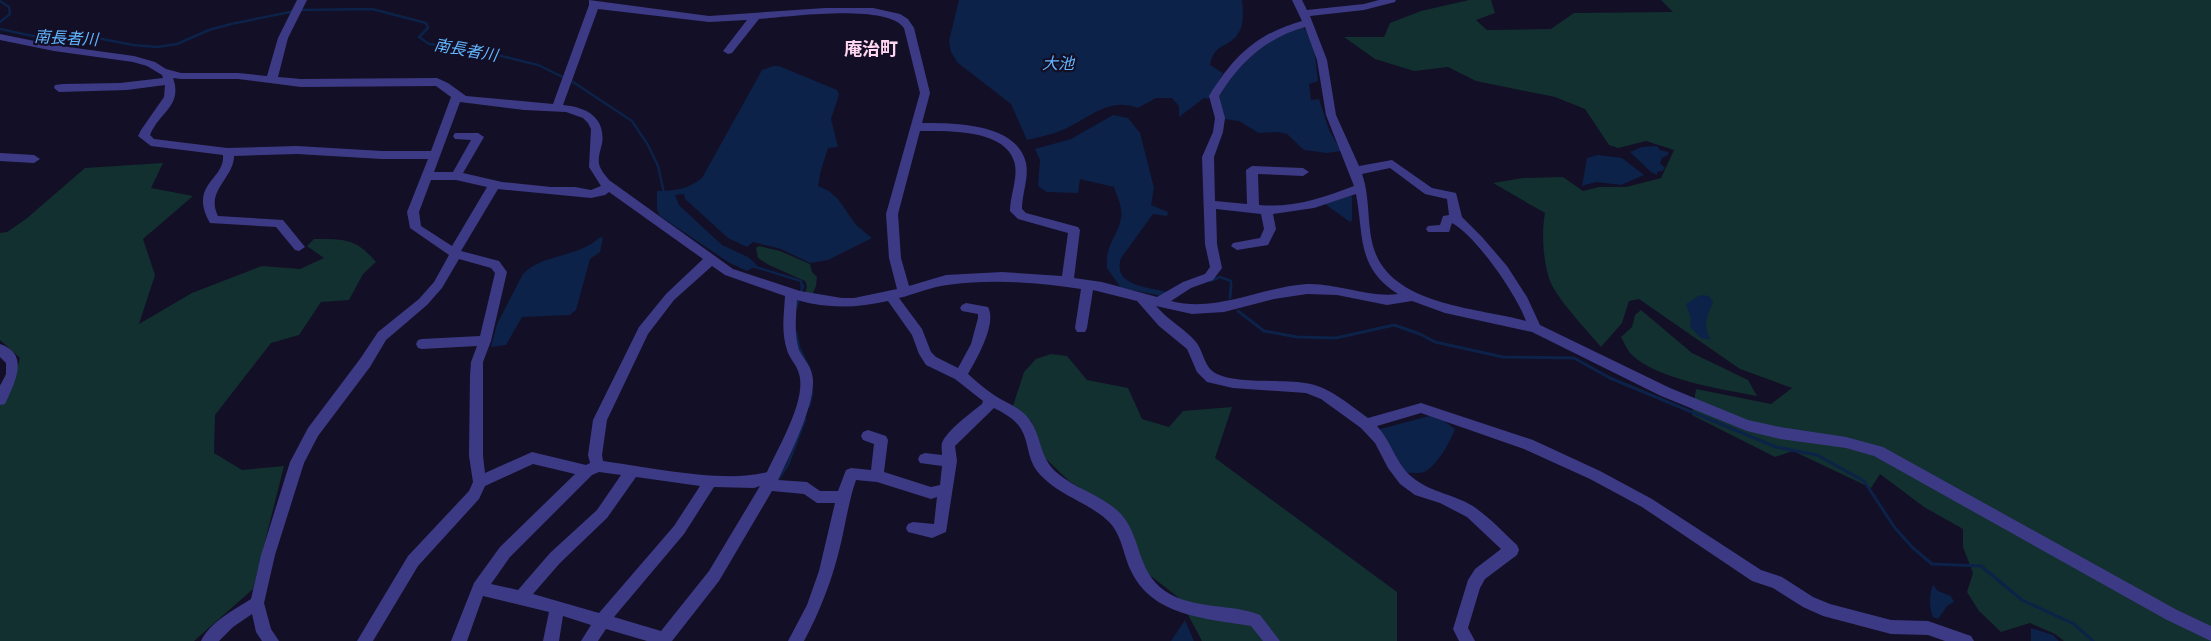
<svg xmlns="http://www.w3.org/2000/svg" width="2211" height="641" font-family="'Exo 2','Noto Sans JP',sans-serif">
<style>
.green{fill:#12302f}
.water{fill:#0c2248}
.lines{fill:none;stroke-linecap:round;stroke-linejoin:round}
.stream-far1{stroke:#0c2248;stroke-width:2.5}
.stream{stroke:#0c2248;stroke-width:3}
.minor{fill:#3d3a85;fill-rule:evenodd}
.labels{text-anchor:middle;dominant-baseline:central;stroke-width:4.5;stroke-linejoin:round;paint-order:stroke}
.water-label{font-size:16px;font-style:italic;fill:#62b6ff;stroke:#130f26}
.quarter-label{font-size:18px;font-weight:bold;fill:#ffd6f0;stroke:#130f26}
</style>
<rect width="100%" height="100%" fill="#130f26"/>
<!-- green -->
<path class="green" d="M1469 0H1491L1495 13 1476 20 1487 30 1551 29 1574 13 1673 12 1661 0H2211V641H2064L2055 634 2030 623 2001 632 1979 611 1967 592 1973 573 1963 547V529L1924 507 1880 474 1871 488 1793 451 1775 457 1692 415 1696 389 1771 404 1792 388 1740 369 1639 299 1629 301 1622 323 1601 347C1585 328 1567 310 1554 289 1543 271 1541 233 1545 213L1493 183 1523 178 1563 177 1583 191 1599 187H1626L1661 178 1674 150 1646 141 1618 148 1609 145 1585 109 1555 97 1476 81 1448 67 1414 71 1375 59 1344 37H1384L1390 23 1421 11Z
M163 163 151 188 193 196 143 239 155 275 139 324 192 293 262 266 300 269 324 258 307 246 314 239C344 239 356 238 376 262L363 274 349 300 321 302 299 335 271 343 215 415 214 453 242 470 284 466 253 589 194 641H0V384L14 380 20 358 0 340V233L7 232 26 219 85 168Z
M759 246 780 251 810 264 812 272 817 277 816 286 812 295 805 293 807 286 805 281 769 265 758 258 756 248Z
M1641 310 1692 353 1748 380 1757 396C1722 389 1657 380 1631 354 1627 350 1624 342 1621 337L1632 327 1635 315Z
M1051 354 1067 356 1087 380 1128 388 1142 419 1169 427 1183 411 1232 407 1215 458 1397 592V641H1202L1179 598 1147 573 1113 508 1069 481 1045 458 1031 421 1013 406 1024 372 1036 359Z"/>
<!-- water -->
<path class="water" d="M959 0H1242C1243 11 1245 25 1237 35 1228 48 1214 43 1210 65L1223 73 1209 99 1204 98 1179 117V106L1172 98H1156L1138 108C1109 97 1091 117 1065 129 1054 134 1040 137 1027 140L1011 104 958 63 951 52 949 41Z
M1302 26C1315 39 1316 63 1318 81L1309 84 1311 100 1319 99 1329 130 1341 151 1327 153 1304 150 1287 134 1279 132 1259 133 1239 121 1224 119 1218 96 1227 79 1265 42Z
M773 66H779L837 90 839 95 831 119 838 147 828 148 821 170 818 186 829 191 838 199 856 225 872 238 828 260 810 263 781 249 753 242 747 247 728 238 685 199 684 194 675 195 679 205 722 245 748 257 757 265 747 271 728 262 660 216 657 210V191C675 191 688 189 702 178L762 70Z
M1113 115 1128 118 1140 133 1154 188 1151 205 1168 212 1167 216 1153 214 1121 258C1112 286 1148 287 1168 292L1162 296 1121 288 1107 268C1105 243 1118 237 1121 218 1123 208 1117 196 1114 187L1080 179 1078 193 1047 192 1038 186 1040 160 1035 149 1071 139Z
M1657 146 1660 150 1668 152V155L1662 158 1660 163 1665 168 1662 171 1657 172V175L1651 172 1630 152 1642 147Z
M1598 155 1622 158 1644 175 1621 185 1596 182 1582 186 1587 158Z
M1350 196 1352 197V220L1350 222 1325 204Z
M600 237 603 238 600 252 590 259 576 310 570 315 522 317 506 345 491 347 497 324 523 274C543 253 579 258 600 237Z
M1700 295 1709 296 1713 302C1707 316 1702 326 1711 340L1701 338 1690 327 1691 319 1686 304Z
M1429 416 1440 418 1455 429C1450 442 1437 466 1424 472 1419 474 1409 472 1404 473L1377 430Z
M1933 585 1938 591 1951 596 1954 602 1947 606 1938 619 1933 617C1929 608 1929 594 1933 585Z
M1185 620 1194 641H1171Z
M2031 628 2053 635 2059 641H2031Z"/>
<g class="lines">
<!-- stream-far1 -->
<path class="stream-far1" d="M0 1 9 7 10 14 0 22
M0 29 42 38 92 37 133 45 157 47 177 44 209 30 231 24 300 10 372 9 426 23 428 28 419 37 429 44 473 49 538 65 573 82 632 121 648 145 658 166 664 193
M752 266 801 281 802 288
M1210 281 1220 277 1231 281V288"/>
<!-- stream -->
<path class="stream" d="M1230 298 1231 286
M796 307 803 286
M1238 311 1264 331 1297 337 1336 338 1394 325 1420 334 1435 342 1503 357 1574 358 1610 378 1776 447 1817 455 1864 481 1895 528 1913 548 1932 564 1981 566 2022 600 2074 624 2093 641
M796 333 799 348 809 369
M809 406 812 392
M777 481 788 464 805 419"/>
<!-- minor -->
<path class="minor" d="M297 0H307L288 38 278 77 301 79 437 78 448 83 466 96 553 104 589 5V0L709 16 825 8H873L900 14 908 19 914 28 930 93 922 123C954 123 1017 123 1026 163 1029 178 1022 194 1022 209L1026 213 1078 227 1080 230 1074 278 1102 282 1157 297 1183 282 1205 274 1210 267 1205 244 1202 157 1213 132 1215 118 1209 96C1234 56 1256 34 1302 21L1292 0H1302L1307 10 1364 4 1379 0H1396L1395 2 1364 10 1310 16 1327 60 1336 115 1359 166 1392 160 1432 188 1456 193 1462 217 1482 237 1507 266 1527 297 1540 325 1670 388 1748 420 1780 427 1846 437 1883 447 2177 610 2211 626V641L2167 620 1874 456 1846 448 1780 439 1747 431 1661 396 1532 332 1445 313 1412 301 1387 305 1337 295 1307 294 1274 299 1224 312 1192 314 1156 306C1169 321 1185 329 1196 342 1204 352 1204 368 1217 374 1237 384 1281 379 1305 383 1329 386 1348 404 1368 418L1421 403 1533 440 1600 471 1652 499 1761 570 1782 577 1813 597 1830 604 1891 620 1928 621 1971 636 1974 641H1945L1928 635 1891 634 1823 616 1803 607 1773 588 1752 581 1642 507 1590 479 1524 449 1421 413 1377 426C1391 441 1396 464 1412 477 1430 493 1457 494 1477 509 1491 519 1504 533 1517 545L1519 550 1517 555 1485 579 1480 588 1468 628 1475 641H1459L1453 629 1468 580 1475 569 1501 549 1467 517 1440 503 1415 495 1400 484 1388 468 1375 443 1361 428 1321 399 1306 393 1233 388 1207 382 1197 372 1187 349 1159 326 1137 301 1093 290 1087 328 1085 332H1077L1075 328 1081 289C1038 282 991 279 947 285 931 287 915 294 899 298L922 329 931 352 936 357 958 368 971 344 978 318V314L962 311 960 308 962 305 966 303 988 307C997 324 977 358 968 374 976 381 985 389 994 395 1006 403 1020 407 1029 419 1042 436 1039 457 1056 472 1075 489 1102 495 1120 513 1142 536 1136 571 1165 591 1193 610 1230 603 1260 615L1280 641H1263L1251 626C1205 618 1152 617 1130 569 1123 553 1121 533 1108 521 1087 501 1056 495 1037 471 1027 458 1029 442 1021 429 1015 419 1004 413 994 408L955 446 957 461 946 532 932 538 908 532 906 528 908 524 913 522 934 524 937 497 931 499 877 482 856 480C848 503 845 528 839 551 831 583 819 613 804 641H788L807 605 819 571 835 503H817L804 494 772 491 719 581 672 641H647L606 629 598 641H581L591 625 563 616 559 641H543L549 612 483 596 467 641H451L474 583 500 547 575 474 533 464 485 486 479 499 418 566 373 641H357L408 556 469 491 473 482 469 456 470 375 471 362 477 346 422 349 418 348 416 344 418 340 422 339 480 336 495 273 491 268 459 259 442 288 427 305 386 340 370 367 318 436 304 463 275 555 264 603 271 629 279 641H262L256 632 252 614 233 627 219 641H201C210 622 234 610 251 599L261 555 290 462 308 428 360 359 378 332 419 299 434 282 449 255 410 228 407 212 428 159H382L297 154 234 156C234 178 205 191 218 216L283 220 305 247 299 251 295 250 276 227 210 223C188 184 225 180 223 155L151 146 138 136 141 130 164 97 165 85 127 90 59 92 54 88 55 85 63 84 120 83 163 78 162 75 147 66 133 62 54 51 0 40V34L54 45 134 56 155 62 166 69 181 73H238L267 76 278 38ZM598 9 709 22 747 20 723 51 728 54 732 53 759 19C789 17 886 3 904 28L920 93 886 214 889 258 897 289 854 298H842L800 291 733 269 609 180C606 176 602 172 600 167 597 159 600 152 602 144 606 117 586 107 563 105ZM1305 27 1317 60 1326 115 1354 186C1323 198 1293 208 1259 205L1258 174 1303 176 1309 172 1303 168 1252 166 1246 170 1247 204 1215 201 1214 157 1223 132 1225 118 1219 96C1240 62 1266 38 1305 27ZM173 78 181 79H238L301 87 436 86 451 97 431 151H382L297 146 227 148 154 139 150 135C159 112 183 106 173 78ZM460 102 524 110 566 112 583 118 588 123 591 129 589 167 601 186 591 190 575 187H551L502 182 463 173 484 137 478 133H455L453 136 455 139 471 140 453 172H434ZM920 131C947 131 1004 129 1014 161 1019 176 1010 195 1010 211L1018 219 1068 233 1062 276 1002 272 946 275 909 286 901 258 898 214ZM1390 168 1425 194 1447 199 1449 215 1443 216 1440 225 1428 226 1426 229 1428 232H1449L1452 223C1476 236 1517 295 1526 321 1480 308 1395 306 1375 252 1366 227 1371 199 1362 174ZM431 180H456L487 187 452 246 421 226 419 212ZM498 189 591 198 605 195 609 192 703 259 666 294 639 327 593 420 588 455 590 463 586 465 532 452 485 473 483 456V362L491 341 507 272 499 261 461 251ZM1356 194C1364 235 1356 268 1398 294 1368 298 1338 283 1307 284 1261 287 1218 313 1171 301L1191 288 1213 280 1222 268 1217 244 1216 209 1261 214 1264 229 1260 238 1233 243 1231 246 1237 250 1268 245 1276 229 1273 214 1314 208ZM712 266 725 275 785 296C784 314 781 332 787 350 789 358 797 365 799 374 807 400 778 448 767 472 727 484 647 467 603 461L602 455 607 420 648 334 674 300ZM797 300C828 309 857 308 888 301L912 335 919 354 926 365 955 379 983 401 982 404C972 412 946 431 942 443 941 446 942 451 942 455L925 453 920 455 918 459 920 463 942 466 940 485 931 487 884 472 888 440 886 436 868 430 863 432 861 436 863 440 874 444 871 470 851 468 846 470 838 491H820L807 482 778 480C789 457 819 398 812 374 810 365 803 358 799 350 794 334 796 316 797 300ZM599 472 621 475 597 510 550 553 518 590 491 584 510 557 592 475ZM636 477 700 486 674 526 599 613 533 594 560 563 607 518ZM760 486 709 571 661 631 614 617 684 534 714 487 754 488Z
M0 153 34 155 40 159 34 163 0 161Z
M0 344C31 354 14 384 5 404L0 405V386L6 374V363L0 357Z"/>
</g>
<g class="labels">
<!-- water labels -->
<g class="water-label">
<text transform="translate(66 37) rotate(3)">南長者川</text>
<text transform="translate(466 49) rotate(10)">南長者川</text>
<text x="1058" y="62">大池</text>
</g>
<!-- quarter labels -->
<g class="quarter-label">
<text x="871" y="48">庵治町</text>
</g>
</g>
</svg>
